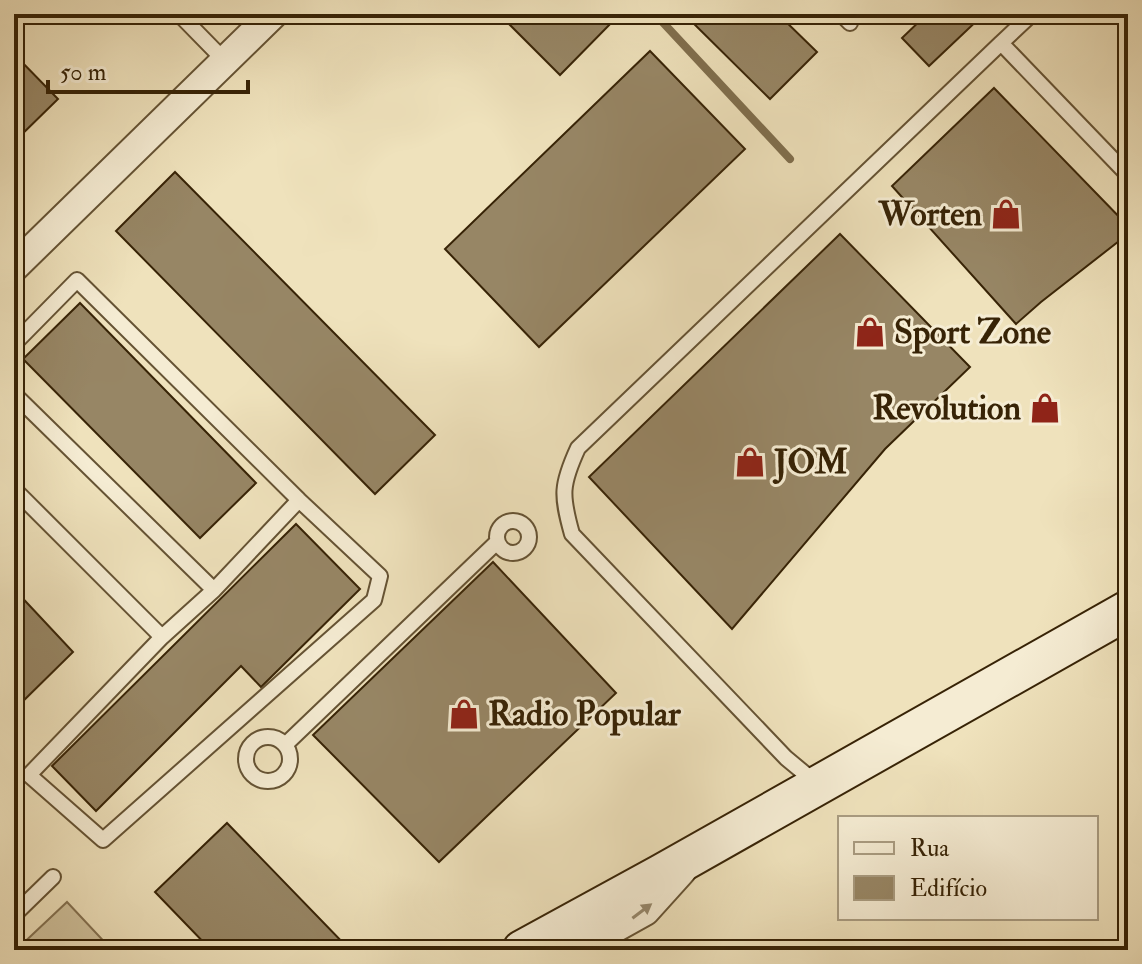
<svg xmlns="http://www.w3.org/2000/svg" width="1142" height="964" font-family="'IM FELL Double Pica',serif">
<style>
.green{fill:#d0c29d;stroke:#847252;stroke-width:2}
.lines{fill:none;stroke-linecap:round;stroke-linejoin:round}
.stream{stroke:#806f4e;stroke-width:8}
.building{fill:#978665;stroke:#372306;stroke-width:2}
.lane-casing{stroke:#655334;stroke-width:18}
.street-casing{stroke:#655334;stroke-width:32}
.secondary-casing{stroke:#372306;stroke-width:42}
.lane{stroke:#f5ecd3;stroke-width:14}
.street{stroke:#f5ecd3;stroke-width:28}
.secondary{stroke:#f5ecd3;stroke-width:38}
.oneway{fill:#96886c}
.labels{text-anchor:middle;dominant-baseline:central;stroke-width:6;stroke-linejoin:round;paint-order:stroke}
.poi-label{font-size:34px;font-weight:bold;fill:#372306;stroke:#f5ecd3;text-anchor:start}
</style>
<rect width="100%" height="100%" fill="#efe2bc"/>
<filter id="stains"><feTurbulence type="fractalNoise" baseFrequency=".0025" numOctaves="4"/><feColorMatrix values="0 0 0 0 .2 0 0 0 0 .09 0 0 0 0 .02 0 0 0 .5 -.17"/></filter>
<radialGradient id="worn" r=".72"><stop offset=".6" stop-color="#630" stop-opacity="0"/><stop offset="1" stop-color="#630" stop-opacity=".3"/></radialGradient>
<!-- green -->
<path class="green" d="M67 902 112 950H16Z"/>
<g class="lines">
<!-- stream -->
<path class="stream" d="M655 14 790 159"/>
</g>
<!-- building -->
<path class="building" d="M499 14H620L560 75Z
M684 14H778L817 52 770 99Z
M927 14H984L929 66 902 38Z
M650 51 745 149 539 347 445 249Z
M14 54 58 99 14 142Z
M994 88 1128 226V234L1041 302 1016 324 892 186Z
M175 172 435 435 375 494 116 231Z
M840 234 970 367 885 449 732 629 589 477Z
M80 303 256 483 200 538 23 359Z
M296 524 360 589 261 687 241 666 96 811 52 766Z
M493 562 616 693 439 862 313 735Z
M14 589 73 652 14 710Z
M227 823 350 950H211L155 892Z"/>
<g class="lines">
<!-- lane casing -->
<g class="lane-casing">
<path id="lane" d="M179 14 225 61
M841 14 850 23
M1001 43 1032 14
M14 344 77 280 299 500 380 576 374 600 103 840 29 775 162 637 14 489
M14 394 214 590 299 500
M497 537a16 16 0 1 1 32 0a16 16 0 1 1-32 0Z
M162 637 214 590
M246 759a22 22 0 1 1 44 0a22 22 0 1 1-44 0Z
M285 745 497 542
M815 782 786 758 572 534C561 495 561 485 578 448L1001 43 1128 175
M14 915 53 877"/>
</g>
<!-- street casing -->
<g class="street-casing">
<path id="street" d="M14 267 273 14
M575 950 645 911 682 870"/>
</g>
<!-- secondary casing -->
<g class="secondary-casing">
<path id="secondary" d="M522 950 661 874 1128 610"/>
</g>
<!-- lane -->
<use href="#lane" class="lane"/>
<!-- street -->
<use href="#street" class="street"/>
<!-- secondary -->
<use href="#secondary" class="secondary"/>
</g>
<!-- one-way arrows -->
<defs><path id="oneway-solid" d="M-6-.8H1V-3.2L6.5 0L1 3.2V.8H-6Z" transform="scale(2)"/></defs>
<use class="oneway" href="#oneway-solid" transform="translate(642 911) rotate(-37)"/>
<!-- icons -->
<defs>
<g id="shop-bare" transform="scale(2.4)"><path d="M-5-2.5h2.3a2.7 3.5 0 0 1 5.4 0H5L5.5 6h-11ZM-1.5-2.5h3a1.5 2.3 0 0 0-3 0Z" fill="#8f2418" stroke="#f5ecd3" stroke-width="2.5" paint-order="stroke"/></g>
</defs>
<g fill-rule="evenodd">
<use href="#shop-bare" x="1006" y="214"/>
<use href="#shop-bare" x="870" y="332"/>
<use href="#shop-bare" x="1045" y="408"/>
<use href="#shop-bare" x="750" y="462"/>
<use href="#shop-bare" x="464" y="714"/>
</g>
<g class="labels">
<!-- poi labels -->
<g class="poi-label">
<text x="982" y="214" text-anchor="end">Worten</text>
<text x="894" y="332">Sport Zone</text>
<text x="1021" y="408" text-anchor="end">Revolution</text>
<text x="774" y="462">JOM</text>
<text x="488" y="714">Radio Popular</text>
</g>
</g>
<!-- margin -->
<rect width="1142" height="964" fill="none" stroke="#efe2bc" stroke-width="48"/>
<rect x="16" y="16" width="1110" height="932" fill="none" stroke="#372306" stroke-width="4"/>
<rect x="24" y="24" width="1094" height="916" fill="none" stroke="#372306" stroke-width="2"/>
<!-- legend -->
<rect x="838" y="816" width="260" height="104" fill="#f5ecd3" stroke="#a99c81" stroke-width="2"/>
<rect x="854" y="842" width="40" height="12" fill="#f5ecd3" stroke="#a99c81" stroke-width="2"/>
<text x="910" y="856" font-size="24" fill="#372306">Rua</text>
<rect x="854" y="876" width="40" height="24" fill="#978665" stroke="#a99c81" stroke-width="2"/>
<text x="910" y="896" font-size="24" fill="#372306">Edifício</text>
<!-- scale -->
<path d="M48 80v12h200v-12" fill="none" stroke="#372306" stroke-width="4"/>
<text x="60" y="80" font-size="24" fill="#372306" stroke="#f5ecd3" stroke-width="6" paint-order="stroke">50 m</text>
<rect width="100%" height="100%" filter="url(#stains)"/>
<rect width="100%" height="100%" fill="url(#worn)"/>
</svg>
